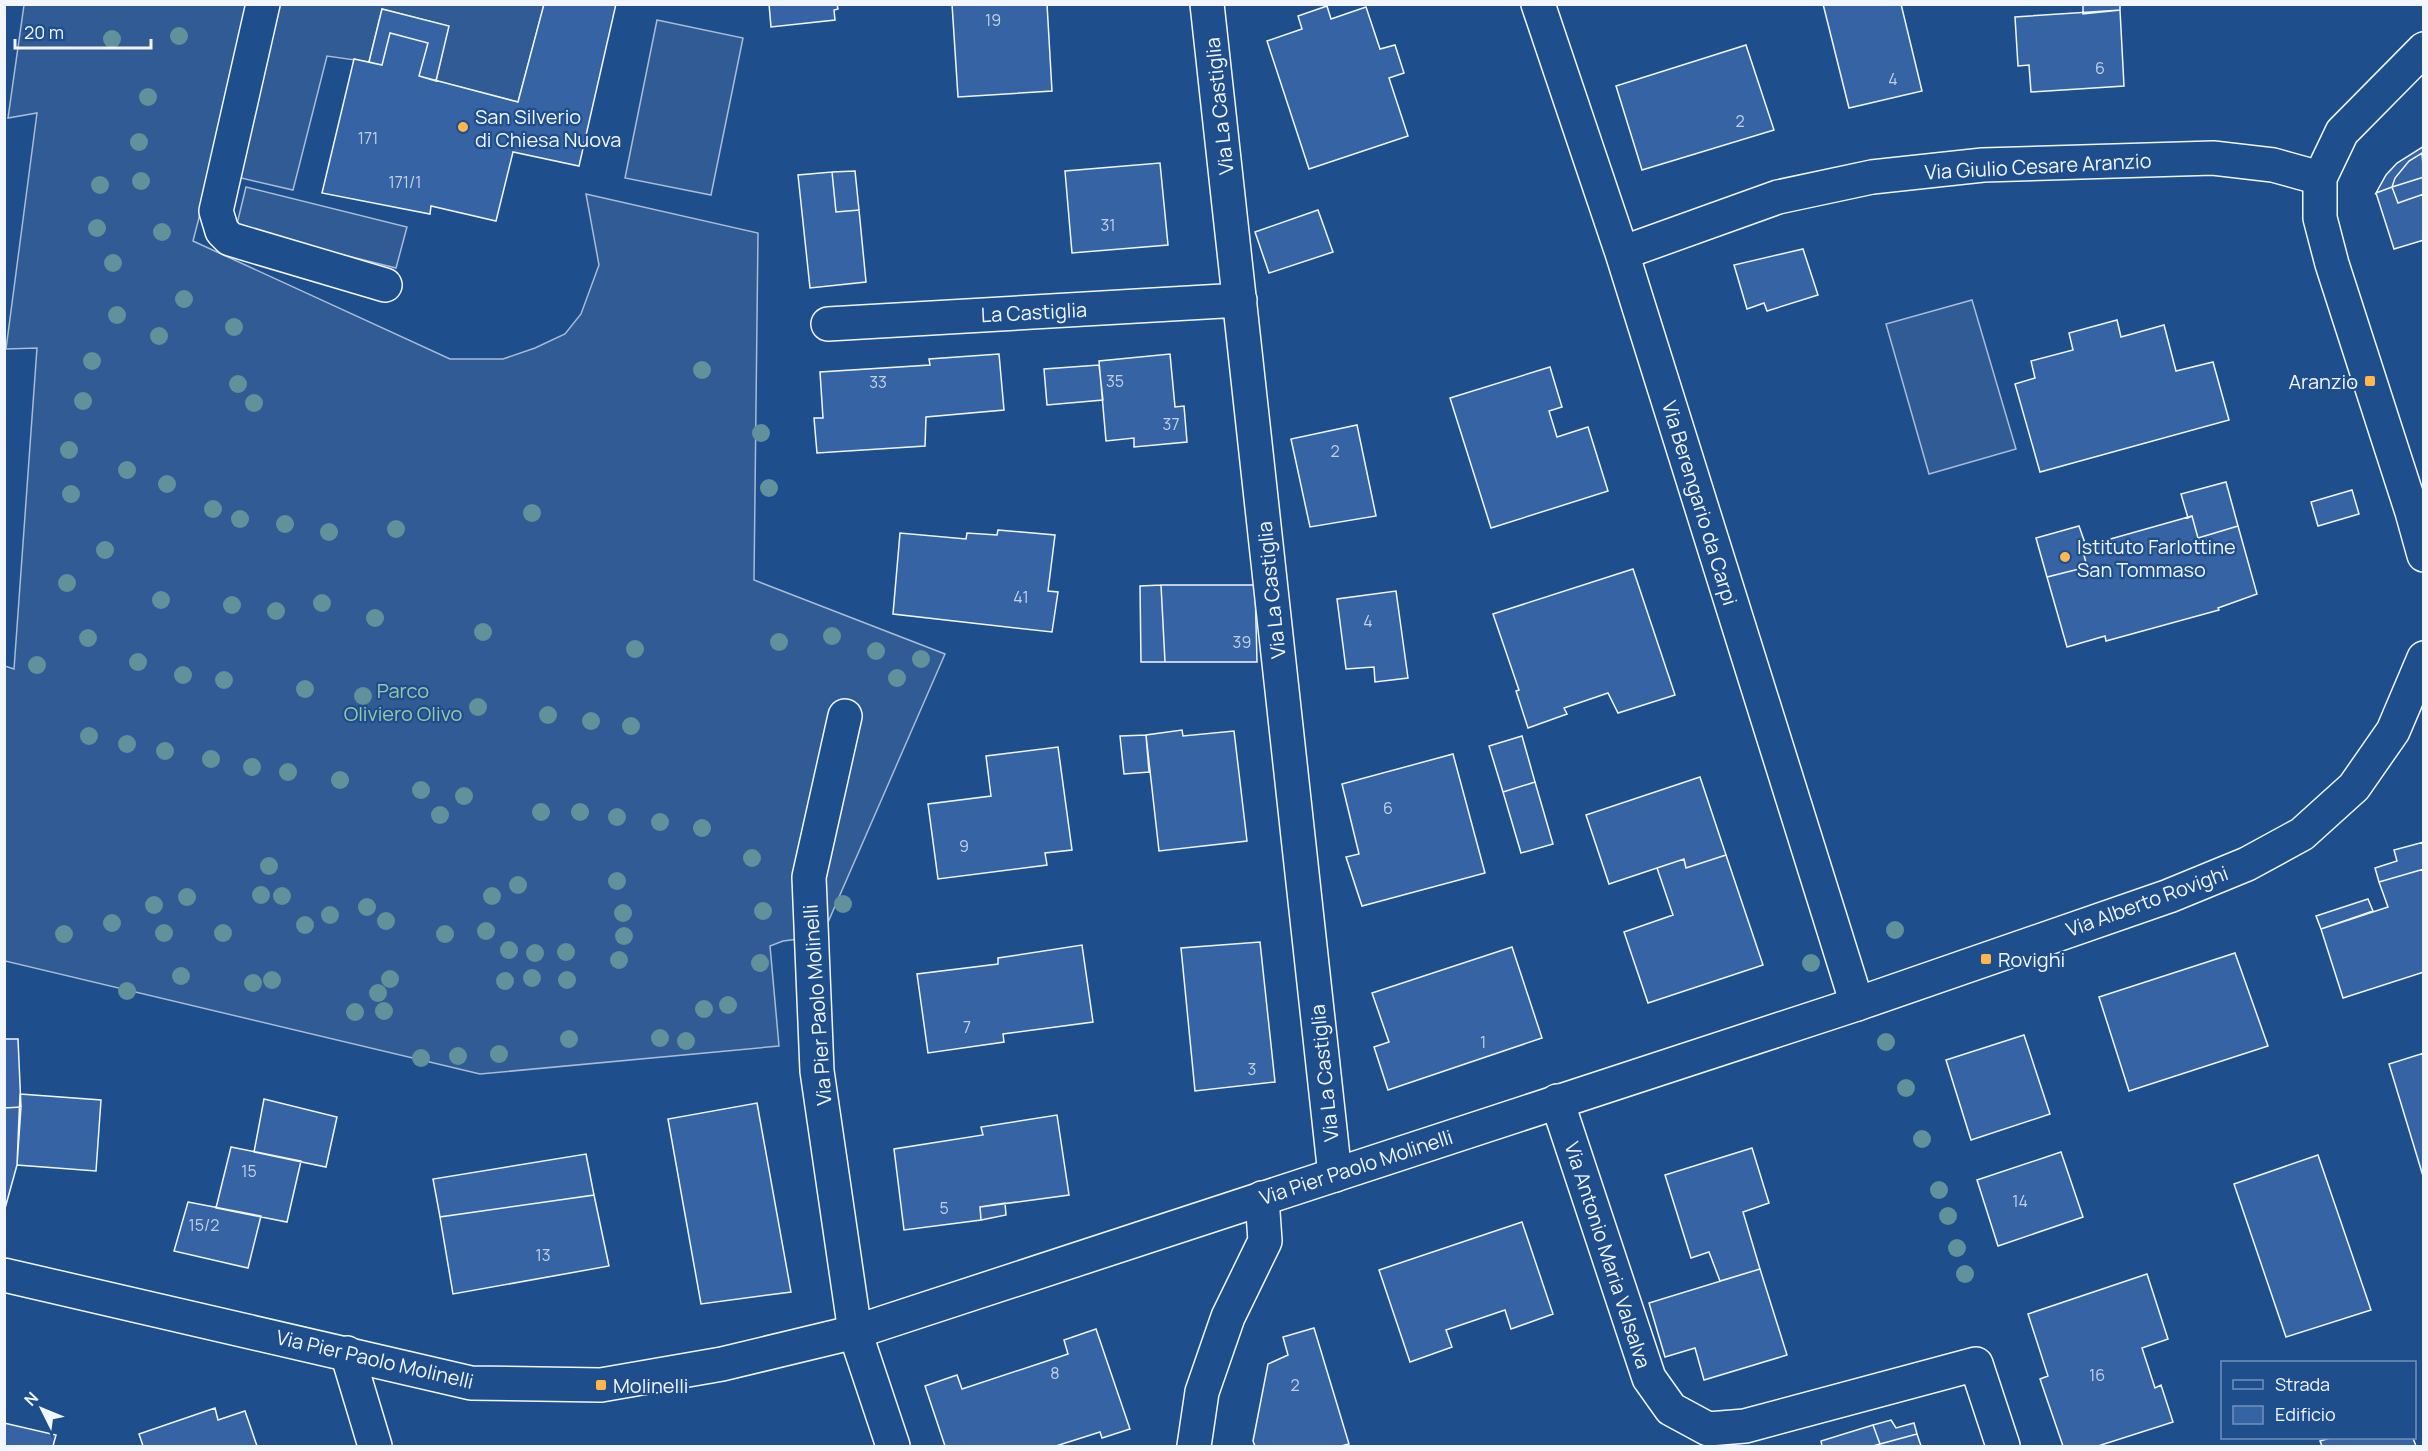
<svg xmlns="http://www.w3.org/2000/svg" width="2428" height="1451" font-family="Manrope,sans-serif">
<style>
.built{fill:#305b95;stroke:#a8bbd7;stroke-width:1.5}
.building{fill:#3563a3;stroke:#f2f6ff;stroke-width:1.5}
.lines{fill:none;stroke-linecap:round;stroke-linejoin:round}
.street-casing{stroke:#f2f6ff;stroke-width:36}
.secondary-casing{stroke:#f2f6ff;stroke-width:36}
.street{stroke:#1f4e8c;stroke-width:33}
.secondary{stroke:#1f4e8c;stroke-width:33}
.tree{fill:#61919a}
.poi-dot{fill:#ffb74d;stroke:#1f4e8c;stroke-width:2}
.labels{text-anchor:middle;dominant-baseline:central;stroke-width:4.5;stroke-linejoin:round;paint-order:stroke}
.number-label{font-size:16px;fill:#c3d1e8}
.street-label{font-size:20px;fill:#f2f6ff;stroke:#1f4e8c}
.poi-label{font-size:20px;fill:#f2f6ff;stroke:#1f4e8c;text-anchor:start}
.park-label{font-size:20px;fill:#97c8a6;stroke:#1f4e8c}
</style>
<rect width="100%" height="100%" fill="#1f4e8c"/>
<!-- built -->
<path class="built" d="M24 5H254L193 241 450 359H503L535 348 565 334 581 314 599 265 586 194 758 233 754 580 945 654 822 936 783 941 770 946 779 1046 480 1074 5 961V666L14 669 37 348 6 349 37 113 8 118Z
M278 5H544L518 102 436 81 448 26 382 9 369 62 327 56 293 190 237 177Z
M657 20 743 38 711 195 625 178Z
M246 187 407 227 396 268 236 228Z
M1972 300 2016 449 1929 474 1886 324Z"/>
<!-- building -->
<path class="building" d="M544 4H616L579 166 513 152 496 221 431 206 430 214 322 193 354 59 382 65 390 33 428 43 419 76 518 102Z
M769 4H837L838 9 834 10 835 20 771 27Z
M952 4H1047L1052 91 958 97Z
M1823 4H1901L1922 91 1849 108Z
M2083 4H2120V10L2083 14Z
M1327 6 1331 19 1366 7 1380 49 1395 45 1404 73 1389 78 1408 136 1309 169 1267 41 1302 29 1298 16Z
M382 9 449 26 436 81 419 76 428 43 390 33 382 65 369 62Z
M2120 10 2124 86 2031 92 2029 65 2018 66 2015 17Z
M1746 45 1774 130 1642 170 1616 86Z
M2424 146V157L2422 153 2409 161 2395 178 2392 187 2376 193 2386 175 2397 163Z
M2422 153 2424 177 2392 187 2395 178 2409 161Z
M1160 163 1168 245 1072 253 1065 171Z
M855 171 859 210 836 212 832 172Z
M832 172 836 212 859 210 866 282 810 288 798 175Z
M2424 177V194L2398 203 2392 187Z
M2392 187 2398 203 2424 194V240L2394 249 2376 193Z
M1318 210 1333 252 1269 273 1255 232Z
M1803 249 1818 295 1767 311 1764 303 1747 309 1734 265Z
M2117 320 2121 337 2164 325 2176 371 2213 362 2229 420 2040 472 2015 384 2035 378 2031 361 2073 350 2069 333Z
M999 354 1004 410 926 417 925 446 817 453 814 418H823L820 372 930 365 929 359Z
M1170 354 1175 407 1184 406 1187 442 1134 447V438L1106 441 1099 361Z
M1099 365 1103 400 1047 405 1044 369Z
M1550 367 1562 407 1549 411 1557 437 1588 427 1608 491 1491 528 1450 398Z
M1357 425 1376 516 1310 527 1291 439Z
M2226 482 2238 526 2198 538 2192 516 2188 518 2181 494Z
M2352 490 2359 514 2318 526 2311 502Z
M2192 516 2198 538 2238 526 2257 594 2218 608 2219 610 2106 641 2105 636 2067 647 2047 577 2087 567 2082 547Z
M2079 526 2086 546 2082 547 2087 567 2047 577 2036 538Z
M998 530 1055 535 1048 591 1058 592 1052 632 893 614 900 533 966 539 967 533 997 535Z
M1633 569 1675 695 1618 713 1608 693 1564 708 1567 714 1528 728 1516 691 1519 690 1493 614Z
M1161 585 1165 662H1141L1140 586Z
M1161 585H1255L1257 662H1165Z
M1396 591 1408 678 1375 682 1374 667 1346 669 1337 599Z
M1182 730 1183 736 1234 731 1247 841 1159 851 1146 735Z
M1146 735 1149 772 1124 774 1120 736Z
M1522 736 1535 782 1503 792 1489 746Z
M1058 747 1072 850 1045 853 1047 865 938 879 928 804 991 796 986 756Z
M1453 754 1485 873 1362 906 1346 857 1359 854 1342 784Z
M1700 777 1726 855 1686 868 1684 859 1609 884 1586 815Z
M1535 782 1553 844 1521 853 1503 792Z
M2424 842V869L2379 882 2375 868 2397 861 2394 850Z
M1726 855 1763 965 1648 1003 1624 932 1673 915 1657 868 1684 859 1686 868Z
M2424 869V972L2343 998 2321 929 2388 907 2379 882Z
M2368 899 2373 911 2321 929 2316 916Z
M1260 942 1275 1082 1195 1091 1181 948Z
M1082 945 1093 1022 1003 1034 1004 1042 928 1053 917 974 998 964V958Z
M1512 947 1542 1038 1388 1090 1374 1047 1389 1042 1372 993Z
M2235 953 2268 1046 2129 1091 2099 997Z
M2024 1035 2050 1114 1971 1140 1946 1060Z
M4 1039H18L21 1107 4 1108Z
M2424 1053V1175L2423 1176 2389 1064Z
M20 1094 101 1100 96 1171 17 1165Z
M264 1099 337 1117 326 1167 254 1152Z
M757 1103 791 1292 701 1304 668 1119Z
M21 1107 17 1165 4 1212V1108Z
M1057 1115 1069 1195 980 1207 981 1220 904 1230 894 1149 983 1135 981 1127Z
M231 1147 301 1161 287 1222 216 1208Z
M1752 1148 1769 1203 1743 1212 1760 1269 1720 1281 1709 1252 1691 1258 1665 1175Z
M2061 1152 2083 1217 1998 1246 1977 1180Z
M586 1154 594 1195 440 1217 433 1179Z
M2318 1155 2371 1310 2286 1337 2234 1184Z
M594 1195 609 1266 453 1294 440 1217Z
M188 1202 261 1216 248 1268 174 1251Z
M1005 1203 1006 1215 981 1220 980 1207Z
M1522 1222 1553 1314 1511 1329 1505 1310 1446 1330 1452 1347 1410 1362 1379 1270Z
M1760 1269 1787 1355 1704 1380 1695 1348 1665 1357 1649 1303Z
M2147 1274 2168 1339 2142 1348 2155 1388 2161 1385 2173 1422 2098 1446H2063L2040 1379 2048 1376 2028 1314Z
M1314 1328 1349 1444 1341 1446H1255L1253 1441 1268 1364 1288 1355 1283 1337Z
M1096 1329 1130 1429 1102 1438 1100 1432 1056 1446H945L925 1386 957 1375 962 1389 1044 1362 1068 1354 1064 1340Z
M215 1408 218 1420 245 1411 257 1446H143L139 1434Z
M1891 1420 1896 1428 1914 1423 1917 1434 1880 1444 1873 1425Z
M4 1423 56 1435 53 1446H4Z
M1873 1425 1880 1444 1873 1446H1822L1821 1441Z
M1917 1434 1921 1446H1873L1880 1444Z
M2330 1438H2413L2416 1446H2322L2320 1441Z"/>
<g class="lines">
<!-- street casing -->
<g class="street-casing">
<path id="street" d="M263 4 216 211 222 231 230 239 385 285
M1207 4 1335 1175
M1538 4 1622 253 1857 1004
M1622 253 1778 197 1872 177 1983 165 2213 158 2273 165 2320 178
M828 324 1240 300
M845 716 809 877 817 1071 855 1332 893 1446
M1557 1101 1649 1378 1671 1409 1708 1429 1745 1426 1976 1364 2003 1446
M347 1353 375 1446
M1194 1446 1202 1392 1228 1317 1265 1241 1262 1198"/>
</g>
<!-- secondary casing -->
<g class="secondary-casing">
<path id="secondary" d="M2424 49 2342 132 2320 178V218L2332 264 2412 512 2424 555
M4 1275 471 1383 601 1385 722 1364 855 1332 1857 1004 2169 896 2247 864 2302 834 2354 787 2393 731 2424 658"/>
</g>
<!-- street -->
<use href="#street" class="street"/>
<!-- secondary -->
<use href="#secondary" class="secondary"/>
</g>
<!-- trees -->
<g class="tree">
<circle cx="179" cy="36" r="9"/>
<circle cx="112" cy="39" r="9"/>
<circle cx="148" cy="97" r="9"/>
<circle cx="139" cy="142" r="9"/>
<circle cx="141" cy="181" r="9"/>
<circle cx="100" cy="185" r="9"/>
<circle cx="97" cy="228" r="9"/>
<circle cx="162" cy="232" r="9"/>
<circle cx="113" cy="263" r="9"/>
<circle cx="184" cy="299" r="9"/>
<circle cx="117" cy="315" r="9"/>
<circle cx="234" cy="327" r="9"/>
<circle cx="159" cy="336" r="9"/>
<circle cx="92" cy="361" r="9"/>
<circle cx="702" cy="370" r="9"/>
<circle cx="238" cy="384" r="9"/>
<circle cx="83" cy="401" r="9"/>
<circle cx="254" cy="403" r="9"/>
<circle cx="761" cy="433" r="9"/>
<circle cx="69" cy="450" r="9"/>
<circle cx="127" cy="470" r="9"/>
<circle cx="167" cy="484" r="9"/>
<circle cx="769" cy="488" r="9"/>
<circle cx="71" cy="494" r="9"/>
<circle cx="213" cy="509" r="9"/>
<circle cx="532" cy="513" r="9"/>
<circle cx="240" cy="519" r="9"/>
<circle cx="285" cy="524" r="9"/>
<circle cx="396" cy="529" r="9"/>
<circle cx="329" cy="532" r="9"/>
<circle cx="105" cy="550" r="9"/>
<circle cx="67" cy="583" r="9"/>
<circle cx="161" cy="600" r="9"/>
<circle cx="322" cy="603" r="9"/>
<circle cx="232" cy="605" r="9"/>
<circle cx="276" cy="611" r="9"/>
<circle cx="375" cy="618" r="9"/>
<circle cx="483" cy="632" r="9"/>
<circle cx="832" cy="636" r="9"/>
<circle cx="88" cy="638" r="9"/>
<circle cx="779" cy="642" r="9"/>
<circle cx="635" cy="649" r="9"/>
<circle cx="876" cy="651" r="9"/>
<circle cx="921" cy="659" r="9"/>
<circle cx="138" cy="662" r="9"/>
<circle cx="37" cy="665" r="9"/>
<circle cx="183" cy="675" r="9"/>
<circle cx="897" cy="678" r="9"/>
<circle cx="224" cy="680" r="9"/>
<circle cx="305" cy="689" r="9"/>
<circle cx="363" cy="696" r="9"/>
<circle cx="478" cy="707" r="9"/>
<circle cx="548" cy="715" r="9"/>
<circle cx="591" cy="721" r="9"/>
<circle cx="631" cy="726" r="9"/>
<circle cx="89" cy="736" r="9"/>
<circle cx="127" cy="744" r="9"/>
<circle cx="165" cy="751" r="9"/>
<circle cx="211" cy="759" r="9"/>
<circle cx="252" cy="767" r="9"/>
<circle cx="288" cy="772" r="9"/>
<circle cx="340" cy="780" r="9"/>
<circle cx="421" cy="790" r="9"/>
<circle cx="464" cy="796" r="9"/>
<circle cx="541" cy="812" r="9"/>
<circle cx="580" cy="812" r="9"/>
<circle cx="440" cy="815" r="9"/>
<circle cx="617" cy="817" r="9"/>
<circle cx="660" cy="822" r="9"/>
<circle cx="702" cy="828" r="9"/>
<circle cx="752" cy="858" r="9"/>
<circle cx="269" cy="866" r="9"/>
<circle cx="617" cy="881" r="9"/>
<circle cx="518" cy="885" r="9"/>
<circle cx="261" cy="895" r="9"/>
<circle cx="282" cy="896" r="9"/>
<circle cx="492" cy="896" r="9"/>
<circle cx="187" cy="897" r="9"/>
<circle cx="843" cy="904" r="9"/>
<circle cx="154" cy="905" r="9"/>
<circle cx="367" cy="907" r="9"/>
<circle cx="763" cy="911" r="9"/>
<circle cx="623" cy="913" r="9"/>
<circle cx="330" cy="915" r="9"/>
<circle cx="386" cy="921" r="9"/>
<circle cx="112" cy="923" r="9"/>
<circle cx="305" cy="925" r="9"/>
<circle cx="1895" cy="930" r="9"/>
<circle cx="486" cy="931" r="9"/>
<circle cx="164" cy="933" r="9"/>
<circle cx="223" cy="933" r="9"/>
<circle cx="64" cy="934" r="9"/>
<circle cx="445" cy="934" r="9"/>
<circle cx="624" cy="936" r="9"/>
<circle cx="509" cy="950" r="9"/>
<circle cx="566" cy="952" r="9"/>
<circle cx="535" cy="953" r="9"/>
<circle cx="619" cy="960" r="9"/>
<circle cx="760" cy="963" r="9"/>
<circle cx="1811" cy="963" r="9"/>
<circle cx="181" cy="976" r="9"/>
<circle cx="532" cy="978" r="9"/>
<circle cx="390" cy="979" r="9"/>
<circle cx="272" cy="980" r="9"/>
<circle cx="567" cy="980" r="9"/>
<circle cx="505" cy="981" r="9"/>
<circle cx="253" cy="983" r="9"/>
<circle cx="127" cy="991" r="9"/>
<circle cx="378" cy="993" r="9"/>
<circle cx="728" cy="1005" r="9"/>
<circle cx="704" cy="1009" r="9"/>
<circle cx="384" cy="1011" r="9"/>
<circle cx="355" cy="1012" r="9"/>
<circle cx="660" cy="1038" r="9"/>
<circle cx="569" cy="1039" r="9"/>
<circle cx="686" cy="1041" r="9"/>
<circle cx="1886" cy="1042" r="9"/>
<circle cx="499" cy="1054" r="9"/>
<circle cx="458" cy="1056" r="9"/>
<circle cx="421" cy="1058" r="9"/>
<circle cx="1906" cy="1088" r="9"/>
<circle cx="1922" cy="1139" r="9"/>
<circle cx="1939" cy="1190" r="9"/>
<circle cx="1948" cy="1216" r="9"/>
<circle cx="1957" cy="1248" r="9"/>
<circle cx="1965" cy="1274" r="9"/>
</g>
<!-- markers -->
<g class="poi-dot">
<circle cx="463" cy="127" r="6"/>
<rect x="2364" y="375" width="12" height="12" rx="3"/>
<circle cx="2065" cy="557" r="6"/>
<rect x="1980" y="953" width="12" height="12" rx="3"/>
<rect x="595" y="1379" width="12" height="12" rx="3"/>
</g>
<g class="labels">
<!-- number labels -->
<g class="number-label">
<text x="993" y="20">19</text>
<text x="2100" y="68">6</text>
<text x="1893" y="79">4</text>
<text x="1740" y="121">2</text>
<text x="368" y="138">171</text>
<text x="405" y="182">171/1</text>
<text x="1108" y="225">31</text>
<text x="1115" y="381">35</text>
<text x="878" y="382">33</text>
<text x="1171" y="424">37</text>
<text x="1335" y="451">2</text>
<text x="1021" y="597">41</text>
<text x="1368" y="621">4</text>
<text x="1242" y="642">39</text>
<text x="1388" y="808">6</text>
<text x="964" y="846">9</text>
<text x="967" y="1027">7</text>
<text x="1483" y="1042">1</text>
<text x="1252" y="1069">3</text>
<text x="249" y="1171">15</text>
<text x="2020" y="1201">14</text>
<text x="944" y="1208">5</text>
<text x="204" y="1225">15/2</text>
<text x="543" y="1255">13</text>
<text x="1055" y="1373">8</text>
<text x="2097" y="1375">16</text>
<text x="1295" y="1385">2</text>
</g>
<!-- street labels -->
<g class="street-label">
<text transform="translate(1219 106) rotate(-96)">Via La Castiglia</text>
<text transform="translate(2038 166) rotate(-3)">Via Giulio Cesare Aranzio</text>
<text transform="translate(1034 312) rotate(-3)">La Castiglia</text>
<text transform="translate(1700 503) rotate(73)">Via Berengario da Carpi</text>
<text transform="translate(1271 590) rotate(-96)">Via La Castiglia</text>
<text transform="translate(2147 901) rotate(-20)">Via Alberto Rovighi</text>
<text transform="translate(817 1005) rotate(-94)">Via Pier Paolo Molinelli</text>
<text transform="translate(1324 1073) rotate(-96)">Via La Castiglia</text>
<text transform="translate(1356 1167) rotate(-18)">Via Pier Paolo Molinelli</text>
<text transform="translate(1608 1255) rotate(72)">Via Antonio Maria Valsalva</text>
<text transform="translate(375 1359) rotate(13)">Via Pier Paolo Molinelli</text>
</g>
<!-- poi labels -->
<g class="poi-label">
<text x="475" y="116">San Silverio<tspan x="475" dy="23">di Chiesa Nuova</tspan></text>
<text x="2358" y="381" text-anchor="end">Aranzio</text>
<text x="2077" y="546">Istituto Farlottine<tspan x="2077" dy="23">San Tommaso</tspan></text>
<text x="1998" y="959">Rovighi</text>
<text x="613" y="1385">Molinelli</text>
</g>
<!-- park labels -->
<g class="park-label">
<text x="403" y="690">Parco<tspan x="403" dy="23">Oliviero Olivo</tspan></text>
</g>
</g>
<!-- border -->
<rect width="2428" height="1451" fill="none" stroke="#f2f6ff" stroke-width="12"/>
<!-- legend -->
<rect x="2221" y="1361" width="195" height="78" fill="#1f4e8c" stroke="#7391ba" stroke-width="1.5"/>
<rect x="2233" y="1380" width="30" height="9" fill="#1f4e8c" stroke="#7391ba" stroke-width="1.5"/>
<text x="2275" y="1391" font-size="18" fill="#f2f6ff">Strada</text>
<rect x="2233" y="1406" width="30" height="18" fill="#3563a3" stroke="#7391ba" stroke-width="1.5"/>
<text x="2275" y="1421" font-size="18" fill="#f2f6ff">Edificio</text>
<!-- north arrow -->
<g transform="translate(42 1409) rotate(313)" stroke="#1f4e8c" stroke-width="4.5" paint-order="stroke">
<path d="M0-4.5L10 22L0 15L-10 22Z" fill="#f2f6ff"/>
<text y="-9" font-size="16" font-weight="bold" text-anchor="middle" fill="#f2f6ff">N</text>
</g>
<!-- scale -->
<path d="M15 39v9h136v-9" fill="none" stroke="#f2f6ff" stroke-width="3"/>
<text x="24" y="39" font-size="18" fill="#f2f6ff" stroke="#1f4e8c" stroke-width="4.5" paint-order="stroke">20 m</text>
</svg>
